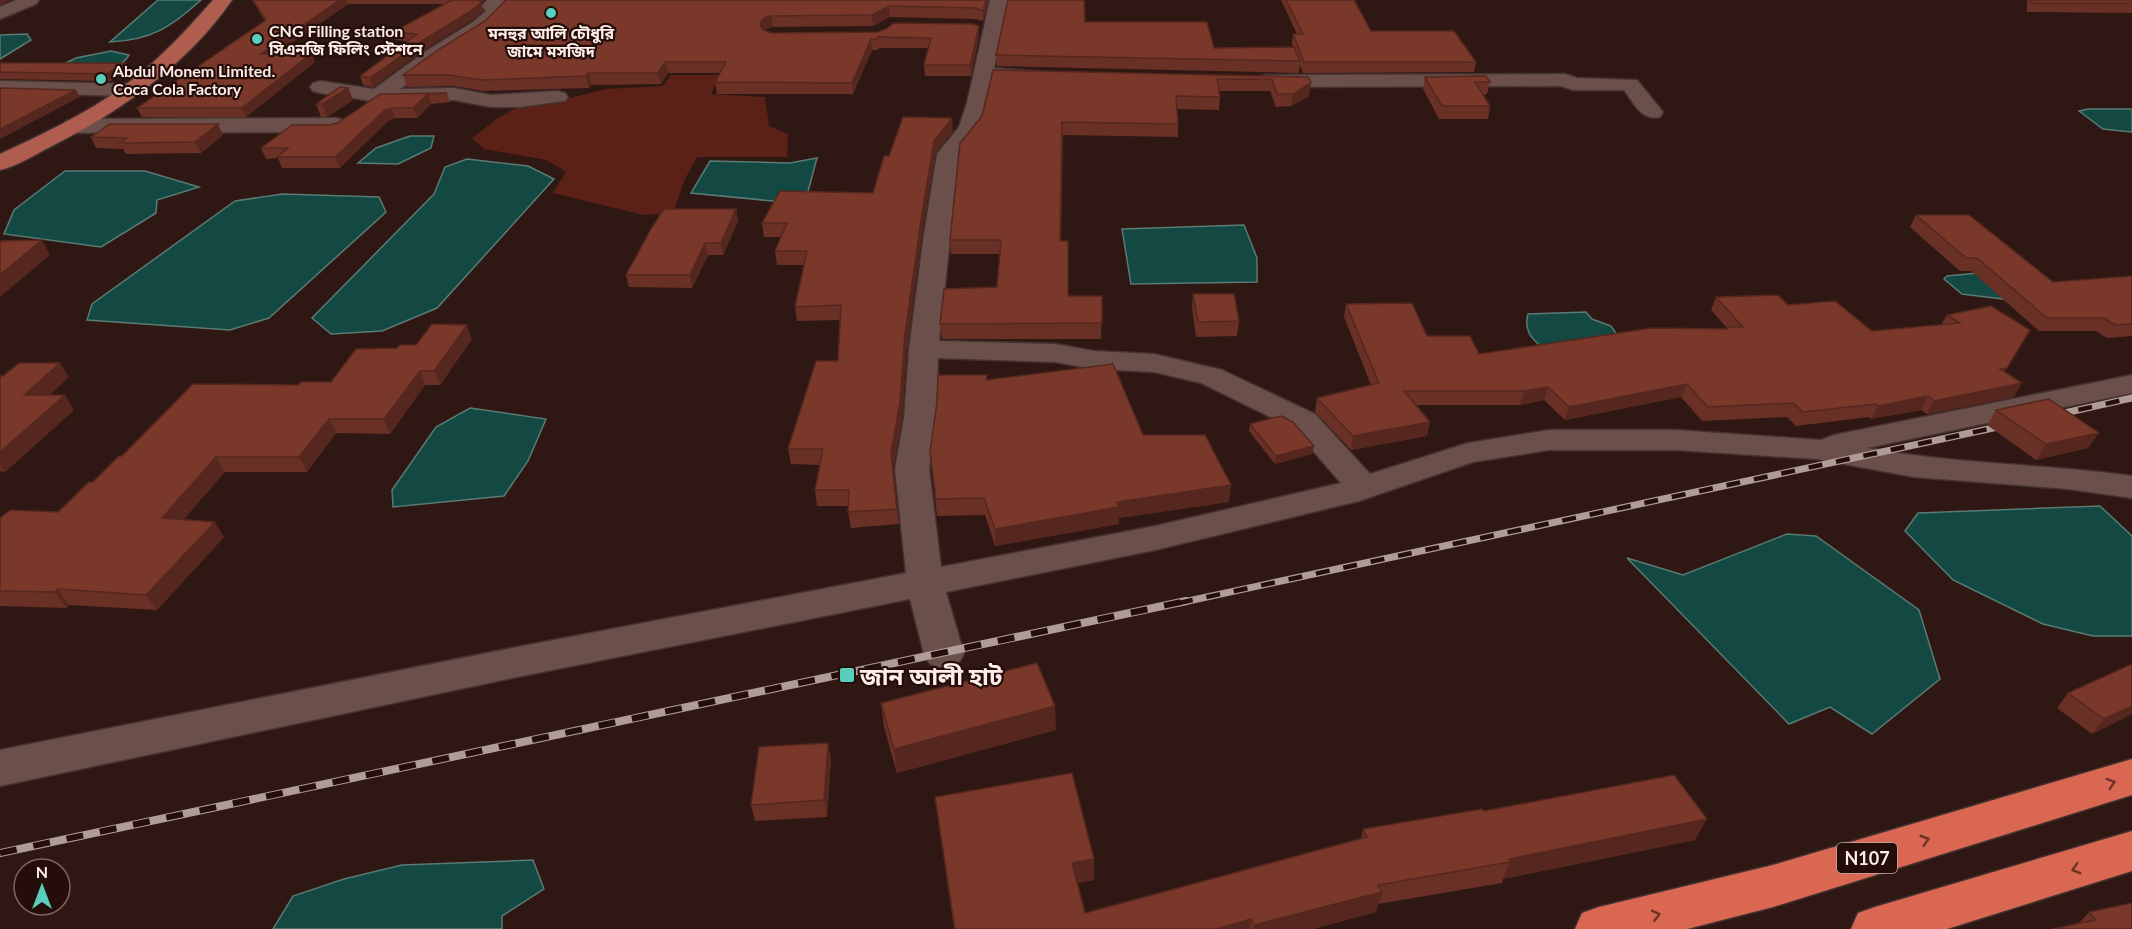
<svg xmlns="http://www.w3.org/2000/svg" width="2132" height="929" font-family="Lato,'Noto Sans Bengali',sans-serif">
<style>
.green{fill:#5b2117}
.water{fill:#134942;stroke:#5a7a74;stroke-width:1.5}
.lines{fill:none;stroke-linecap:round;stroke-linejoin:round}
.minor-casing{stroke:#443230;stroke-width:3}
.major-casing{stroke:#443230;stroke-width:3}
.highway-casing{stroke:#443230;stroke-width:3}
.minor{fill:#6b4f4a;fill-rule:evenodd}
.major{fill:#ae5d4f;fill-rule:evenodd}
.highway{fill:#da6752;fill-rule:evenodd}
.rail-far1-casing{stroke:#af9c97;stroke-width:7}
.rail-casing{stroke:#af9c97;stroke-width:8}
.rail-far1{stroke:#250e0a;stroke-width:4.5;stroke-dasharray:14;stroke-linecap:butt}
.rail{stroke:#250e0a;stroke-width:6;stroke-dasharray:17;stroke-linecap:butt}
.wall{fill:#693025}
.shaded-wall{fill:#55271e}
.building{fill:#7a382b;stroke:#55271e;stroke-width:1.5}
.oneway{stroke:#6d3227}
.poi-dot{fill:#5acebc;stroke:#250e0a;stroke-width:2}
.labels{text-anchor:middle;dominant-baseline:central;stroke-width:4.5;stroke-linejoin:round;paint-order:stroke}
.far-poi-label{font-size:16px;font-weight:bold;fill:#feede9;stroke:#250e0a;text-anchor:start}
.shield{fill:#250e0a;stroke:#bdaaa6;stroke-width:1.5}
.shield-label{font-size:18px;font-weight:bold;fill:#feede9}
.near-poi-label{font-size:24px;font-weight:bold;fill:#feede9;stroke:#250e0a;text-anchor:start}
</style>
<rect width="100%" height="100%" fill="#2f1813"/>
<!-- green -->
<path class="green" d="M671 75H719L711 94 765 97 769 126 788 134 787 157H697L685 179 673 213 644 215 553 193 566 172 547 160 484 149 472 138 498 118 518 107 546 104 606 89 663 86Z"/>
<!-- water -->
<path class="water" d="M158 0H201C171 27 152 40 110 42Z
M27 34 31 40 0 59V35Z
M111 51 129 55C119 75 82 65 64 64L76 58Z
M2088 109H2132V132L2103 129 2079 111Z
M410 136H434L431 148 398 164 358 163 376 148Z
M817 158 807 195 773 201 691 193 710 161 790 163Z
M467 159 528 166 554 179 437 308 382 331 331 334 312 318 434 194 445 167Z
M65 171H145L199 187 157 200 156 213 101 247 4 234 14 210Z
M282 194 379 197 386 212 269 318 230 330 87 320 92 304 235 201Z
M1244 225 1257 258V282L1131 284 1122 229Z
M1988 272 2003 299 1962 294 1944 279 1947 276Z
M1586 312 1592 319 1611 326 1620 339 1542 347C1530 338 1524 329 1528 314Z
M470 408 546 419 528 461 504 496 393 507 392 490 436 427Z
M2100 506 2132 536V636H2093L2043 624 1953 580 1905 531 1918 513Z
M1787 534 1816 536 1919 610 1940 679 1872 734 1830 707 1789 724 1627 558 1683 575Z
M533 860 544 889 502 916V929H273L293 896 344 879 402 865Z"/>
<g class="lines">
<!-- minor casing -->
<g class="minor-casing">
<path id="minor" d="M16 0H39L36 4 0 19V7Z
M487 0H506L502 5 506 10 487 30 440 59 400 89 454 88 491 95 558 91 565 93 568 97 565 101 520 107H491L454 100 378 102 320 93 313 91 310 87 313 83 320 81 374 89 426 51 473 22 486 11 482 6Z
M990 0H1008L994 68 1045 72 1048 76 1045 80 1038 82 992 80 980 128 959 155 939 341 1055 344 1094 351 1154 354 1222 370 1315 414 1370 474 1468 443 1549 430H1676L1821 440 1834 435 2132 375V393L1867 448C1955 464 2044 464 2132 476V498L2068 489 1914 477 1817 459 1676 450H1549L1473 462 1359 501 1155 550 946 592 964 654 958 664 944 669 930 664 924 654 910 599 512 678 0 786V750L512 648 906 573 895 469 904 418 909 349 924 234 937 154 959 127 967 103ZM938 358 1055 362 1094 369 1154 372 1201 383 1293 428 1341 483 1155 526 941 567 929 469 936 418Z
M1565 74 1577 78 1637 80 1663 112 1660 117C1641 121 1634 103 1624 90H1573L1561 86 1266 87 1259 85 1256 81 1259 77 1266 75Z
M0 81 133 84 140 86 143 90 140 94 133 96 0 93Z
M336 118 344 120 347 125 344 130 336 132 74 133 66 131 63 126 66 121 74 119Z"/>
</g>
<!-- major casing -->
<g class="major-casing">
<path id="major" d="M213 0H232C187 65 120 112 50 147 34 155 18 166 0 170V154C43 134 86 114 124 86 158 61 186 31 213 0Z"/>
</g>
<!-- highway casing -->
<g class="highway-casing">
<path id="highway" d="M2132 759V795L1773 907 1687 929H1575L1582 913 1599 907 1773 865Z
M2132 831V871L1947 929H1851L1858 913 1875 907Z"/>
</g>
<!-- minor -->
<use href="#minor" class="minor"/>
<!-- major -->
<use href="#major" class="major"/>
<!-- highway -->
<use href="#highway" class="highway"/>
<!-- rail-far1 casing -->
<g class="rail-far1-casing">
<path id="rail-far1" d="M2051 416 2132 398
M1179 603 2007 425"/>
</g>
<!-- rail casing -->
<g class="rail-casing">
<path id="rail" d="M0 853 1186 601"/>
</g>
<!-- rail-far1 -->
<use href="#rail-far1" class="rail-far1"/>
<!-- rail -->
<use href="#rail" class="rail"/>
</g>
<!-- wall -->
<path class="wall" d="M252 0H484L481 4 483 11 472 20 425 49 373 87 363 85 360 76 407 41 396 40 393 32 444 4H348L277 53 315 62 246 117H142L137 108 265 21Z
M504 0H989L983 21 975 19 890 17 873 26 773 27 765 29V30L771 33 979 36 971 76H925L924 65 928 48H879L878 50H872L853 94H717L715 82 720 73H668L661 84 592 85 589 88 484 91 454 86 407 87 403 75 485 21 505 1Z
M1281 0H1354L1371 31 1476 62 1474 72 1303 73 1300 65 1299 73 997 66 996 55 1085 22 1214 48 1293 47 1292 44 1293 34H1297Z
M2027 0H2132V13L2027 12Z
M0 63 131 70 110 81 0 79Z
M993 70 1308 77 1309 96 1291 106 1276 107 1270 91H1219L1220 97 1219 110 1177 109 1178 124V137L1063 135 1061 241 1068 296H1102L1101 339H942L940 324 997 287 1000 254H951L950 240Z
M1425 77 1490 82 1487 94 1483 95 1490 106 1488 119H1439L1423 89Z
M348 88 353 100 327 117H321L316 104Z
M447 93 450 102 431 104 417 118H395L388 121 340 168H282L278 158 266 159 261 148 338 123 380 94Z
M953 131 935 154 922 234 907 349 902 418 893 469 899 524 851 528 848 512V506H817L815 490 820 465 791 464 788 449 838 361 840 320 797 321 795 307 804 265H777L775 251 781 237H764L762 223 873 193 889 156Z
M223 135 201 153 126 154 123 149 96 148 91 137Z
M736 209 738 221 723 255H708L692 288 629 287 626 275Z
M1916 215 2053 282 2132 276V336L2107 338 2096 331H2039L1971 271H1960L1910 227Z
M1193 294 1239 321 1237 336 1196 337 1192 308Z
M1716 297 1788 305 1872 331 1941 325 1947 315 2030 330 2004 372 2022 383 2014 397 1927 414 1921 410 1871 419 1869 417 1796 426 1787 417 1702 421 1681 397 1565 420 1544 400 1520 405H1415L1430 422 1427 436 1351 450 1315 412 1317 398 1371 385 1344 317 1346 304 1427 336 1479 354 1726 329 1727 328 1711 310Z
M472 339 440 385H425L390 434 336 433 307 472H225L183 520 224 537 157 610 69 605 66 608 0 606V518L58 512 122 456 298 385 331 382 397 348 416 345Z
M987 375V380L1143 435 1229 502 1119 518V524L995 546 985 515 937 516 930 452Z
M0 376 69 377 49 395 74 410 5 472 0 471Z
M1996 410 2099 433 2088 448 2036 460 1987 425Z
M1250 424 1312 454 1275 464 1249 431Z
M2132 664V714L2092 734 2057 708 2068 693Z
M881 703 1056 730 897 773 884 727Z
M831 759 827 817 755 821 751 805Z
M935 797 1094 880 1078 883 1085 913 1361 839 1363 829 1484 811 1695 840 1503 879 1502 883 1378 904 1376 912 1313 929H954Z
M2089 912 2132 929 2079 923Z"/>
<!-- shaded-wall -->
<path class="shaded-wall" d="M0 0H10L0 5Z
M340 0H346L348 4 265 62 261 54Z
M478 0H484L481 4 483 11 472 20 425 49 373 87 370 78Z
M986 0H989L983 21V11Z
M889 6 890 17 873 26 872 15Z
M771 16 773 27 765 29 762 34 760 23 764 18Z
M979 26V36L971 76 970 65Z
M871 39 872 50 853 94 852 83Z
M312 53 315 62 246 117 242 108Z
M665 62 668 73 661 84 658 73Z
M127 63 131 70 110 81 106 74Z
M589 73 592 85 589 88 586 76Z
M1311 83 1309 96 1291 106 1293 94Z
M348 88 353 100 327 117 322 104Z
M76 90 80 97 0 139V129Z
M428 94 431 104 417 118 413 108Z
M391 108 395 118 388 121 340 168 335 157 384 111Z
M952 118 953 131 935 154 922 234 907 349 902 418 893 469 899 524 891 453 905 334 921 220 934 141Z
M218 124 223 135 201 153 195 142Z
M736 209 738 221 723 255 721 243Z
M42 240 50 255 0 297V275Z
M705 243 708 255 692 288 690 275Z
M467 325 472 339 440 385 434 371Z
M60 363 69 377 34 409 24 395Z
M420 371 425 385 390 434 384 419Z
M2022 383 2014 397 1927 414 1934 401Z
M1687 384 1681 397 1565 420 1569 407Z
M1548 387 1544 400 1520 405 1524 391Z
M65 395 74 410 5 472 0 464V452Z
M1928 396 1921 410 1871 419 1878 406Z
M329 419 336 433 307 472 299 457Z
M1430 422 1427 436 1351 450 1353 436Z
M2099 433 2088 448 2036 460 2046 444Z
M1314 446 1312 454 1275 464 1276 456Z
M216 457 225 472 171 533 162 518Z
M1231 485 1229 502 1119 518V524L995 546V529L1117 502Z
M215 522 224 537 157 610 146 595Z
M58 589 69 605 66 608 55 592Z
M1055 706 1056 730 897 773 894 749Z
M2132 706V714L2092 734 2104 719Z
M828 743 831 759 827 817 824 800Z
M1707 819 1695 840 1503 879 1510 862 1509 859Z
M1094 859V880L1072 884V863Z
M1382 892 1376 912 1313 929H1253L1254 925Z
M1251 919 1250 929H1217Z"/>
<!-- building -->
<path class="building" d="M253 0H340L261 54 312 53 242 108H137L266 20Z
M452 0H479L481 3 469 12 422 41 370 78 360 76 417 34 393 32Z
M504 0H986L983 11 975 8 889 6 872 15 771 16 764 18 760 23 762 29 771 33 878 32 886 29 894 23 973 24 979 26 970 65H924L931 38 878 37 877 39H871L852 83 715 82 726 62H665L658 73H589L586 76 481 80 450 75H403L438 50 485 21 505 1Z
M1008 0H1084L1085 22H1207L1214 48 1294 47 1300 61 996 55Z
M1286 0H1354L1371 31H1454L1476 62H1304L1293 34H1303Z
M2031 0H2132V3H2032Z
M0 63H127L106 74 0 72Z
M993 70 1308 77 1311 83 1293 94H1277L1272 79H1217L1220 97 1176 96 1178 124 1062 122 1060 241H1068V296H1102V323L940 324 944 289 997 287 1001 240H950L960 143 982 116Z
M1486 76 1490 82H1475L1490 106H1442L1425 77Z
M340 87 348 88 322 104H316Z
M0 88 76 90 0 129Z
M447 93 428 94 413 108H391L384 111 335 157H277L288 148H261L292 125H329L338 123 380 94Z
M903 117 952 118 934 141 921 220 905 334 900 402 891 453 897 509 848 512 849 490H815L823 449H788L816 361H838L841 305 795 307 807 251H775L787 223H762L780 191 873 193 884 156H889Z
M110 124H218L195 142 120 143 127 138 91 137Z
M664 209H736L721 243H705L690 275H626L651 229Z
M1916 215H1969L2053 282 2132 276V324L2115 325 2104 318H2047L1977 258H1966Z
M42 240 0 275V241Z
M1193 294H1234L1239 321 1198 322Z
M1778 295 1788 305 1835 301 1872 331 1960 323 1947 315 1991 306 2030 330 2007 368 2000 369 2022 383 1934 401 1928 396 1878 406 1876 404 1803 412 1793 403 1708 407 1687 384 1569 407 1548 387 1524 391H1404L1430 422 1353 436 1317 398 1379 383 1346 304 1412 303 1427 336H1470L1479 354 1652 328 1728 329 1727 327H1743L1716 297Z
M432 324 467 325 434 371H420L384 419H329L299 457H216L162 518 215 522 146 595 58 589 55 592 0 591V518L10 510 58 512 89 482H93L119 456H122L193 384 298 385 301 382H331L356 349 397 348 400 345H416Z
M19 363H60L24 395H65L0 452V376H3Z
M1113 364 1143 435H1205L1231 485 1117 502 1119 507 995 529 984 498 936 499 930 452 937 402 938 375H987L986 380Z
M2049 399 2099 433 2046 444 1996 410Z
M1281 416 1293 422 1314 446 1276 456 1250 424Z
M1037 663 1055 706 894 749 881 703Z
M2132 664V706L2104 719 2068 693Z
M828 743 824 800 751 805 759 747Z
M1072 773 1094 859 1072 863 1085 913 1367 837 1363 829 1482 809 1484 811 1674 775 1707 819 1509 859 1510 862 1378 885 1382 892 1254 925 1251 919 1217 929H955L935 797Z
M2132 903V929H2052L2096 920 2089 912Z"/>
<!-- one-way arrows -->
<defs><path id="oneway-chevron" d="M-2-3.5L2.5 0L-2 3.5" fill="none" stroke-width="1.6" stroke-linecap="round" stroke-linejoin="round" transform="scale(1.5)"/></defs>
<g class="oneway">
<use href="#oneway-chevron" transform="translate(2111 783) rotate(-18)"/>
<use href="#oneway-chevron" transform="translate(1925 840) rotate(-17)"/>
<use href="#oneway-chevron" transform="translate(2076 869) rotate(163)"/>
<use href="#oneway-chevron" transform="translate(1656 915) rotate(-14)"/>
</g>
<!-- markers -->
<g class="poi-dot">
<circle cx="551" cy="13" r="6"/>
<circle cx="257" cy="39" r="6"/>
<circle cx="101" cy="79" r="6"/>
<rect x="839" y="667" width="16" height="16" rx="3"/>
</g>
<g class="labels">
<!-- far-poi labels -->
<g class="far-poi-label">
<text x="269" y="30">CNG Filling station<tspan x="269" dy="18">সিএনজি ফিলিং স্টেশনে</tspan></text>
<text x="551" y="32" text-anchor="middle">মনহুর আলি চৌধুরি<tspan x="551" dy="18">জামে মসজিদ</tspan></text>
<text x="113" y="70">Abdul Monem Limited.<tspan x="113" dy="18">Coca Cola Factory</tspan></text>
</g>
<!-- shield labels -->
<rect class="shield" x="1837" y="843" width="60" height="30" rx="4.5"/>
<g class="shield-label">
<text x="1867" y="858">N107</text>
</g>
<!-- near-poi labels -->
<g class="near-poi-label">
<text x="860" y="675">জান আলী হাট</text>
</g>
</g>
<!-- north arrow -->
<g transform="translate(42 887)"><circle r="28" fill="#250e0a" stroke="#7c6763" stroke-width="1.5"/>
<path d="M0-4.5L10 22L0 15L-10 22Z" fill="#5acebc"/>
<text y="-9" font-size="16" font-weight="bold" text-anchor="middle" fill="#feede9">N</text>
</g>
</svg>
